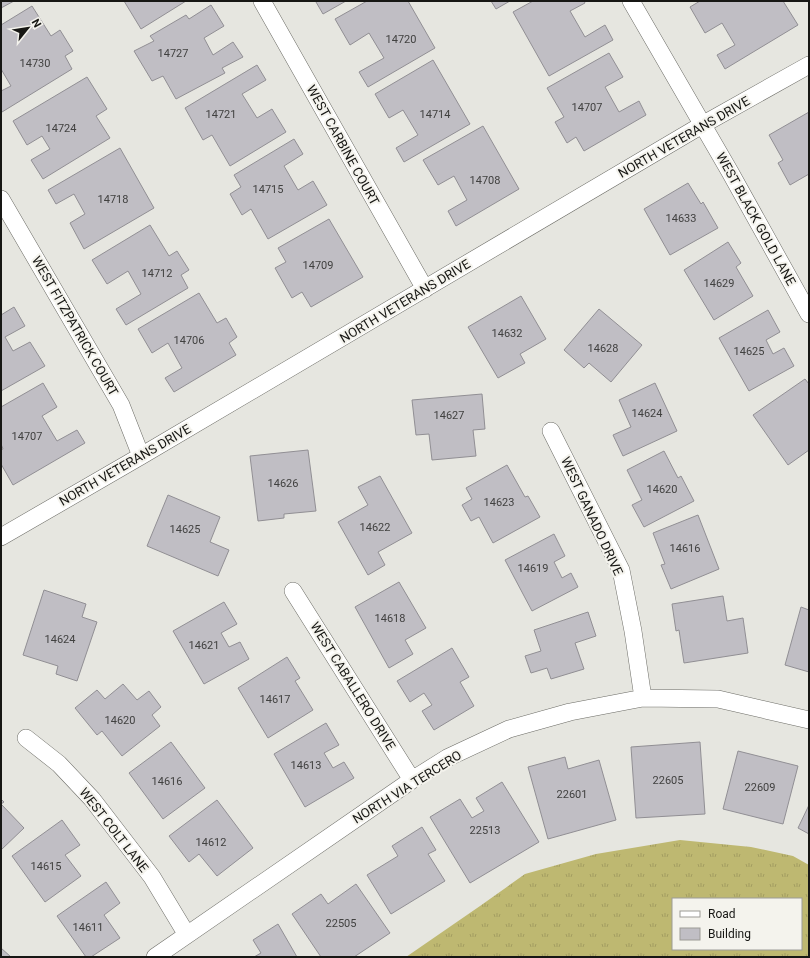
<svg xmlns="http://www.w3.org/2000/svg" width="810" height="958" font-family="Roboto,sans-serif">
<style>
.grass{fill:url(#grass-tufts);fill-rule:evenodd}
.building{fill:#c0bec4;stroke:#918f94}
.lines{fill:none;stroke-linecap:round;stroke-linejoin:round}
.street-casing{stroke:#6c6c66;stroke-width:18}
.street{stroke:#fff;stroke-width:17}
.labels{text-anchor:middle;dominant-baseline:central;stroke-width:4;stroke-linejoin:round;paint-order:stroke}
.number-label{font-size:11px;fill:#414140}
.street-label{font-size:13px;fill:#171714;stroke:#f4f3ed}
</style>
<defs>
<pattern id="grass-tufts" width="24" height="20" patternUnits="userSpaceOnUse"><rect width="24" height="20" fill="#beb871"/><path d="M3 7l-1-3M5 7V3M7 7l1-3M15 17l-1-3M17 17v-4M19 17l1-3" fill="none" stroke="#a39d61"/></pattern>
</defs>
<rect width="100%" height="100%" fill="#e6e6e0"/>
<!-- grass -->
<path class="grass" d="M680 840 751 847 793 856 809 865V957H406L480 906 525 874 596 854ZM673 899H801V949H673Z"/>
<!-- building -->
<path class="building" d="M1 1H14L1 8Z
M124 1H186L141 29Z
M318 1H346L323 14 316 2Z
M367 1H408L435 48 368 87 359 72 384 58 369 33 350 45 335 19Z
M491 1H510L496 9Z
M533 1H584L585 3 570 11 585 37 605 25 613 40 549 76 513 12Z
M700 1H783L798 25 725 69 717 55 735 45 722 23 705 33 690 7Z
M211 5 224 26 204 38 213 55 233 42 243 57 222 68 225 73 176 99 163 76 152 81 134 51 154 41 150 36 186 15 189 19Z
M32 6 51 36 60 30 73 51 65 56 72 69 2 112 1 110V91L11 86 1 69V25Z
M609 53 623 77 605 87 619 112 639 101 646 115 584 151 576 137 567 143 555 122 564 117 547 88Z
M433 60 470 124 404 162 396 148 418 135 403 110 389 118 375 94Z
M257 65 266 80 242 94 257 118 272 109 286 132 230 166 212 135 203 140 185 108Z
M87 77 107 109 96 116 110 138 43 179 31 160 50 149 42 136 27 145 13 121Z
M809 112V174L790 185 778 163 783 160 769 135Z
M483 126 519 189 456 226 448 211 467 200 454 176 438 185 423 160Z
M294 139 303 154 284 166 298 190 313 181 327 205 268 239 251 209 242 215 230 194 241 187 234 175Z
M120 148 154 208 84 249 70 223 85 214 74 194 56 204 48 190Z
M688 183 701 204 703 202 718 228 670 255 644 209Z
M329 219 363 277 311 307 302 292 292 298 275 268 286 262 278 248Z
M150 225 169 256 177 251 189 270 181 275 188 288 126 325 116 309 141 294 128 271 107 284 92 260Z
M728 242 741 263 736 267 753 296 714 320 684 270Z
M199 293 217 323 226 318 237 337 229 343 236 355 174 392 165 378 182 368 168 343 152 353 138 329Z
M521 296 546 339 520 354 525 363 498 378 468 327Z
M14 307 25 326 5 337 13 351 30 342 45 366 1 391V315Z
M599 309 642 345 611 382 589 363 584 368 564 350Z
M768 310 780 332 766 340 773 354 784 348 794 366 749 391 719 338Z
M805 379 809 384V450L788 465 753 415Z
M43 383 57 407 42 416 57 441 77 430 85 443 13 485 1 464V450L3 449 1 444V407Z
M655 383 677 431 623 456 613 435 631 427 619 400Z
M482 394 485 429 473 430 476 456 432 460 429 434 416 435 412 400Z
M308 450 316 511 284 514V518L258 521 250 456Z
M664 451 678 478 681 476 694 501 644 527 632 505 642 500 627 470Z
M507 465 525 497 528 496 540 517 493 543 479 517 471 521 462 505 472 499 466 488Z
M380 476 412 533 378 552 385 565 368 575 338 522 368 505 358 487Z
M168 495 220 517 210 542 229 550 218 576 147 546Z
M698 515 719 569 671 589 661 565 665 564 653 533Z
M554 534 565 556 554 562 562 578 571 573 578 587 532 611 505 560Z
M399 582 426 628 405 640 413 654 389 668 355 607Z
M44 590 86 604 82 617 97 622 77 681 56 674 58 666 23 655Z
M723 596 727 621 743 618 748 653 684 663 679 630 676 631 672 604Z
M224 602 237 624 221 633 229 647 240 642 249 659 204 684 173 631Z
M801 607 809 610V672L785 665Z
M588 612 596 636 575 643 584 669 551 679 547 668 531 673 525 656 541 651 534 630Z
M452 648 469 677 460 682 474 706 434 730 422 711 432 705 424 693 410 702 397 681Z
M287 657 300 678 295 681 313 710 268 738 238 688Z
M123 684 137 700 149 691 161 707 152 715 160 726 122 756 102 731 97 735 75 708 97 690 105 699Z
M326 723 339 745 324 753 333 768 344 762 354 778 305 807 274 754Z
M171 742 205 788 163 819 129 773Z
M700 742 705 814 636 818 631 747Z
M738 751 798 766 783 824 723 809Z
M565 757 568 769 599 760 616 820 548 839 528 767Z
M502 782 539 842 470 883 430 817 460 799 472 818 484 811 476 798Z
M1 799 4 802 1 804 24 828 1 850Z
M217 800 253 848 217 876 199 854 189 862 169 836Z
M809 805V834L798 828Z
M62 820 80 845 65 855 81 876 45 902 12 856Z
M422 827 436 850 428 854 445 881 391 914 367 875 398 856 392 846Z
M106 882 120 903 104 915 120 938 91 957H86L57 916Z
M356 884 390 933 354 957H321L292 914 321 894 328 904Z
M278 924 297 957H254L261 953 253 940Z
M1 948 11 957H1Z"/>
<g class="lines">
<!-- street casing -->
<g class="street-casing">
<path id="street" d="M262 1 425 289
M631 1 730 172 809 314
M1 199 121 405 141 456
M551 431 621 570 633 631 643 698
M1 537 141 456 702 125 809 65
M293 591 412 780
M26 738 59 764 92 799 152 877 187 935
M155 957 412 780 447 758 509 729 570 712 643 698 718 699 809 720"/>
</g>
<!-- street -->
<use href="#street" class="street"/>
</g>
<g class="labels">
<!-- number labels -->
<g class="number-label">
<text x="401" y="39">14720</text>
<text x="173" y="53">14727</text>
<text x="35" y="63">14730</text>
<text x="587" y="107">14707</text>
<text x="221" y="114">14721</text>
<text x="435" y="114">14714</text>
<text x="61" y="128">14724</text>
<text x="485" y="180">14708</text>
<text x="268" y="189">14715</text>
<text x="113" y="199">14718</text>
<text x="681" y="218">14633</text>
<text x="318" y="265">14709</text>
<text x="157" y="273">14712</text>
<text x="719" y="283">14629</text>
<text x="507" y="333">14632</text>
<text x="189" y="340">14706</text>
<text x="603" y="348">14628</text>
<text x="749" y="351">14625</text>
<text x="647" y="413">14624</text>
<text x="449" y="415">14627</text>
<text x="27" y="436">14707</text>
<text x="283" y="483">14626</text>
<text x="662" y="489">14620</text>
<text x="499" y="502">14623</text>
<text x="375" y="527">14622</text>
<text x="185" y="529">14625</text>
<text x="685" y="548">14616</text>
<text x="533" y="568">14619</text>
<text x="390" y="618">14618</text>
<text x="60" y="639">14624</text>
<text x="204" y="645">14621</text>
<text x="275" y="699">14617</text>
<text x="120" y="720">14620</text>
<text x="306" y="765">14613</text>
<text x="668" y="780">22605</text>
<text x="167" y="781">14616</text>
<text x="760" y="787">22609</text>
<text x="572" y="794">22601</text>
<text x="485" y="830">22513</text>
<text x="211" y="842">14612</text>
<text x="46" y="866">14615</text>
<text x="341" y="923">22505</text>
<text x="88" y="927">14611</text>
</g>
<!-- street labels -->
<g class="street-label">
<text transform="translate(684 137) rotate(-30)">NORTH VETERANS DRIVE</text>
<text transform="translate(343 145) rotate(61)">WEST CARBINE COURT</text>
<text transform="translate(756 219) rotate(61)">WEST BLACK GOLD LANE</text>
<text transform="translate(405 301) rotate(-31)">NORTH VETERANS DRIVE</text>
<text transform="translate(75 326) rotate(60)">WEST FITZPATRICK COURT</text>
<text transform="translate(125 465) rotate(-30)">NORTH VETERANS DRIVE</text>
<text transform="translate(592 516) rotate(65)">WEST GANADO DRIVE</text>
<text transform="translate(353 686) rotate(58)">WEST CABALLERO DRIVE</text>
<text transform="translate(407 787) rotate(-32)">NORTH VIA TERCERO</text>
<text transform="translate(114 830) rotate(52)">WEST COLT LANE</text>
</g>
</g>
<!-- border -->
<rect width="810" height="958" fill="none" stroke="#171714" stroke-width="4"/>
<!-- legend -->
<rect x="672" y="898" width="130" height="52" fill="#f4f3ed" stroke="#9c9b96"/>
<rect x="680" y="911" width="20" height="6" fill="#ffffff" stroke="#9c9b96"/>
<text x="708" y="918" font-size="12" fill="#171714">Road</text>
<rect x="680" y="928" width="20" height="12" fill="#c0bec4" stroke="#9c9b96"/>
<text x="708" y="938" font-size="12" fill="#171714">Building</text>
<!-- north arrow -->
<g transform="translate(28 28) rotate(60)" stroke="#f4f3ed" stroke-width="3" paint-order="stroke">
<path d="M0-3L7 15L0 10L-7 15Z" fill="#171714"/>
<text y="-6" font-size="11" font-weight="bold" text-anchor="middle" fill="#171714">N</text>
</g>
</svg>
